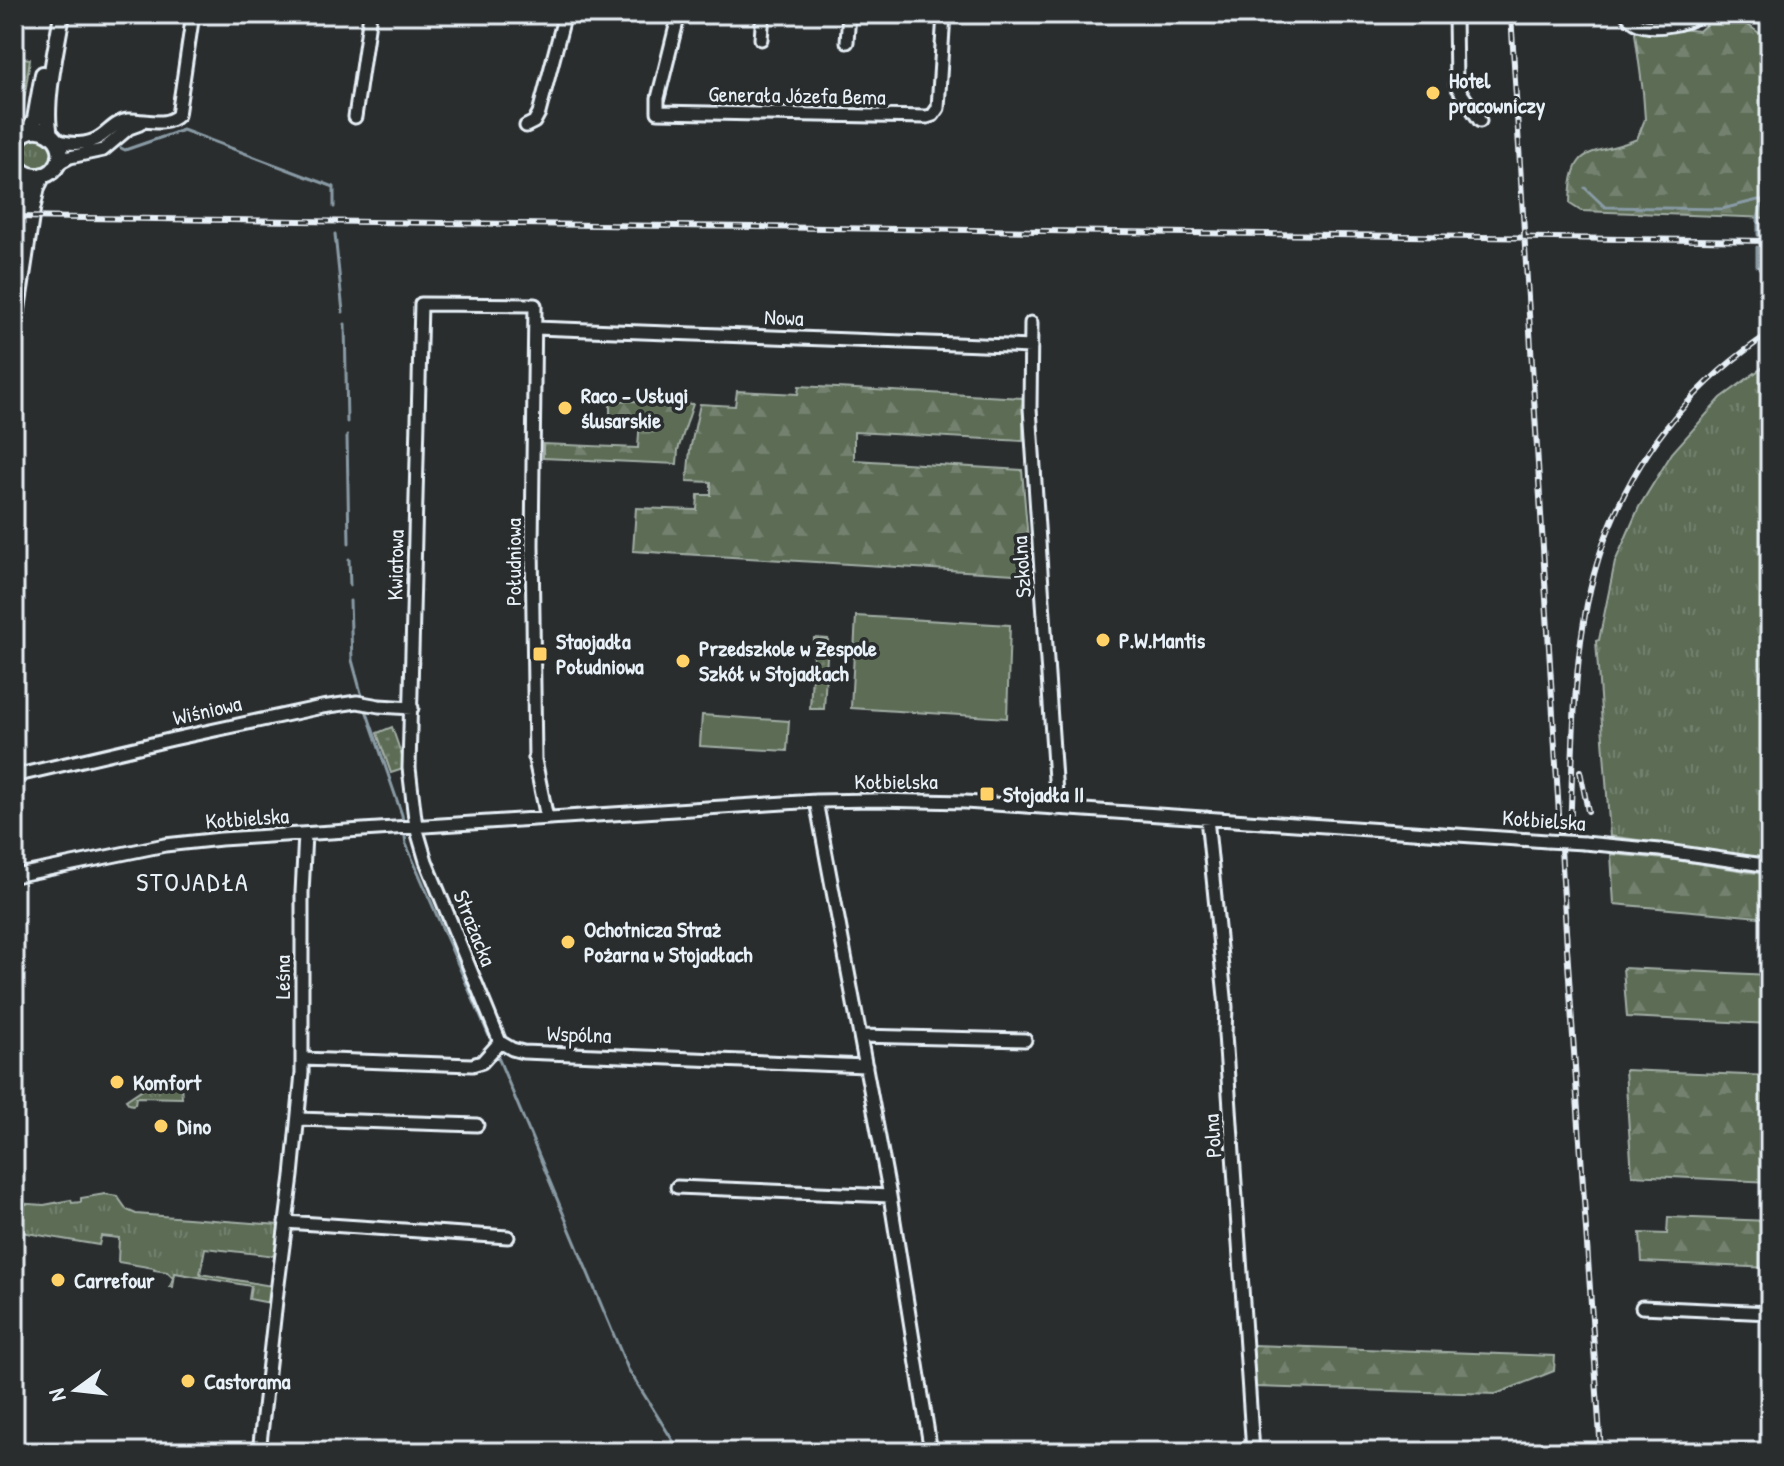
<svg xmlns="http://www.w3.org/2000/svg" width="1784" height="1466" font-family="'Patrick Hand',sans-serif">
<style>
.grass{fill:url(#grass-tufts);stroke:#a2aea6;stroke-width:2}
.forest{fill:url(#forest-firs);stroke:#a2aea6;stroke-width:2}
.park{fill:url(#park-dots);stroke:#a2aea6;stroke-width:2}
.garden{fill:url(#garden-furrows);stroke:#a2aea6;stroke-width:2}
.pitch{fill:#5c6c55;stroke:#a2aea6;stroke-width:2}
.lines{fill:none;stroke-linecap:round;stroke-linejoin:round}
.stream{stroke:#899ba5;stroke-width:3}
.minor-casing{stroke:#e8f1f8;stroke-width:17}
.major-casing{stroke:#e8f1f8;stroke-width:20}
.minor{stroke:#2a2d2e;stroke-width:11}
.major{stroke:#2a2d2e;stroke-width:14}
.rail-casing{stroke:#e8f1f8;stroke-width:6}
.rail{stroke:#2a2d2e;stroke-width:3;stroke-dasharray:9;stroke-linecap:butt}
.minor-bridge-casing{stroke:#e8f1f8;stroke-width:17;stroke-linecap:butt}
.minor-bridge{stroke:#2a2d2e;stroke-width:11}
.poi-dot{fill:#ffd166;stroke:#2a2d2e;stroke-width:3}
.labels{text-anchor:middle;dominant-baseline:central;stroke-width:7;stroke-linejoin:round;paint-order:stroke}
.poi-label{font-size:22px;font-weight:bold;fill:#e8f1f8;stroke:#2a2d2e;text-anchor:start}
.street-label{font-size:22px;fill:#e8f1f8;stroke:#2a2d2e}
.quarter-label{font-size:26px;letter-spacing:2px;fill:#e8f1f8;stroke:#2a2d2e}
</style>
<defs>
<pattern id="grass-tufts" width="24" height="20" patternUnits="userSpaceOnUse" patternTransform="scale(2)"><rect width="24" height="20" fill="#5c6c55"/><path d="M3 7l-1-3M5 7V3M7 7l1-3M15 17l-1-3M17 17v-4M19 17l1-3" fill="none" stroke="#73816e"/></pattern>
<pattern id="forest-firs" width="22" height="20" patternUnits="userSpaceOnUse" patternTransform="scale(2)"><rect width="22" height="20" fill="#5c6c55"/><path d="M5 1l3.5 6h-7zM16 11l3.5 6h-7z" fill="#73816e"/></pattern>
<pattern id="park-dots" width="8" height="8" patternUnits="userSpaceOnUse" patternTransform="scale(2)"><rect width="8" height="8" fill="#5c6c55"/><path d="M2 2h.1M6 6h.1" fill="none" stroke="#73816e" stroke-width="1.8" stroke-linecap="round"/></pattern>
<pattern id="garden-furrows" width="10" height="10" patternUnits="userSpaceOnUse" patternTransform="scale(2)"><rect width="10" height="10" fill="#5c6c55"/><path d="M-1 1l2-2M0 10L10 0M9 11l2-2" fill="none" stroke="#73816e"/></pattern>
</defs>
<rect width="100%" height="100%" fill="#2a2d2e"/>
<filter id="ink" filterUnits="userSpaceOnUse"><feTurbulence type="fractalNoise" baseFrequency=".0125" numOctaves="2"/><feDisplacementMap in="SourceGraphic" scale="16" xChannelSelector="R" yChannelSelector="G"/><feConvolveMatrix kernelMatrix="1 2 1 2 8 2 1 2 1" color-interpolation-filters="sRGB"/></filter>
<g filter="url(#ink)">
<!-- grass -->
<path class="grass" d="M35 134 52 143 55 157 46 169H28L17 155 19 145Z
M1770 362V859L1610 836 1596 641 1599 640 1615 562 1639 507 1672 453 1721 398Z
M175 1082 181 1084 182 1098 136 1097 135 1104 132 1105 129 1104 126 1100 144 1088Z
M105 1194 117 1196 127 1210 136 1214 279 1225 276 1256 205 1248 200 1274 272 1286 270 1303 249 1299 251 1286 175 1273 173 1287H170L173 1278 167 1272 154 1270V1268L118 1262 119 1238 101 1236 99 1245 14 1231V1203L44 1205 71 1200 72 1203 81 1202V1198Z"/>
<!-- forest -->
<path class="forest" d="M1718 14H1733L1770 41V218L1581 211 1570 204C1571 140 1593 158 1637 139L1645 119 1643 92 1635 33 1638 31 1678 29 1699 31Z
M799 386 1023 398V441L854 432V460L1022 470 1031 575 633 551 636 508 697 510 698 495H711V482L687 481 690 450 700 404 735 406 737 391 798 394Z
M610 400 693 404 678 450 677 464 543 458V444L638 448 640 418 610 417Z
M1611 854 1675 860 1770 875V918L1614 904Z
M1623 968 1770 975V1024L1627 1017Z
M1625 1070 1770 1076V1182L1632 1175Z
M1668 1217 1770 1221V1268L1642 1262 1640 1233 1667 1234Z
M1253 1345 1555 1356 1554 1371 1496 1394 1254 1387Z"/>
<!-- park -->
<path class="park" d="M814 638 828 639 824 709H810Z
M392 727 406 768 391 773 377 733Z"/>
<!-- garden -->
<path class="garden" d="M14 56 30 59 23 108 14 117Z"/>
<!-- pitch -->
<path class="pitch" d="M856 616 1010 625 1007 718 851 708Z
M702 715 789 721 787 751 700 746Z"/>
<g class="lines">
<!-- stream -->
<path class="stream" d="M121 148 125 150 183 130 334 187V207
M1585 188 1605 207 1722 209 1758 200H1770
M335 234 343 312
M1758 235V218L1763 200
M1757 247V266L1770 278
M345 324 347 422
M347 436 349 543
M349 559 350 586
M350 601 352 660 363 700
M365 707 402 815 406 844 492 1043
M495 1050 628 1369 680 1452"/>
<!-- minor casing -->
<g class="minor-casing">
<path id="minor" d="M679 14 658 98V112L927 117 933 115 938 108 944 14
M1455 14 1456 85 1480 121
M1626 14C1628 16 1634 22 1636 23 1654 32 1687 23 1703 14
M761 39 763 14
M847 42 849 14
M355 117 370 14
M526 126 534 122 539 113 565 14
M56 140C69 145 88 145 100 137 109 131 117 121 128 120 145 119 165 128 178 115L193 14
M57 164 70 157 103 150 129 128 140 124
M1031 323 1030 408 1057 809
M536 328 1031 347
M14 776 173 739 322 707 357 702 379 706 412 708
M816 801 890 1196 931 1452
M1207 818 1226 1007 1225 1034 1253 1452
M1584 843 1660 850 1770 866
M14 876 165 845 221 839 816 801 875 800 965 802 1547 841
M860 1036 1025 1040
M500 1042 426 861 416 827 409 768 421 304 535 305 532 545 535 760 547 818
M500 1042 512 1049 523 1052 866 1066
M302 1059 472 1065 482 1062 500 1042
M298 1119 477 1125
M677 1187 890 1196
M285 1222 508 1237
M1642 1307 1770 1313
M259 1452 277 1292 292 1176 302 1073V893L305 834"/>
</g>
<!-- major casing -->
<g class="major-casing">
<path id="major" d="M28 131 35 119 43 74
M50 134C43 105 57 45 62 14
M14 146C31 110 76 141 55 168 51 173 45 176 38 176 26 177 19 170 14 160
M21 171 25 186 24 213
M14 329 32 210 37 187 43 175"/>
</g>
<!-- minor -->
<use href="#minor" class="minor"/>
<!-- major -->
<use href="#major" class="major"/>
<!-- rail casing -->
<g class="rail-casing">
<path id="rail" d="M1511 14 1567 948 1601 1452
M1758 14 1770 24
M14 217 1770 241
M1580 771 1588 811
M1570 835C1573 764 1572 691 1584 621 1604 498 1666 402 1770 333"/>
</g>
<!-- rail -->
<use href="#rail" class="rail"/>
<!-- minor-bridge casing -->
<g class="minor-bridge-casing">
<path id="minor-bridge" d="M1547 841 1584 843"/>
</g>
<!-- minor-bridge -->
<use href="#minor-bridge" class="minor-bridge"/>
</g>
</g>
<!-- markers -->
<g class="poi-dot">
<circle cx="1433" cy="93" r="8"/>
<circle cx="565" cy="408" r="8"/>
<circle cx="1103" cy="640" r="8"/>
<rect x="532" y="646" width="16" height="16" rx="4"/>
<circle cx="683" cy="661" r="8"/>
<rect x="979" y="786" width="16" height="16" rx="4"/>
<circle cx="568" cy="942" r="8"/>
<circle cx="117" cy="1082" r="8"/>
<circle cx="161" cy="1126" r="8"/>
<circle cx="58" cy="1280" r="8"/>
<circle cx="188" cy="1381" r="8"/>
</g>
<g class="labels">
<!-- poi labels -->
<g class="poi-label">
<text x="1449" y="80">Hotel<tspan x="1449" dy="25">pracowniczy</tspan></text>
<text x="581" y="395">Raco - Usługi<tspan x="581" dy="25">ślusarskie</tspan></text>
<text x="1119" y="640">P.W.Mantis</text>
<text x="556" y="641">Staojadła<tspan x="556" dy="25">Południowa</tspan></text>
<text x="699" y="648">Przedszkole w Zespole<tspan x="699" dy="25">Szkół w Stojadłach</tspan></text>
<text x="1003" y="794">Stojadła II</text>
<text x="584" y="929">Ochotnicza Straż<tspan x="584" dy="25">Pożarna w Stojadłach</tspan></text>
<text x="133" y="1082">Komfort</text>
<text x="177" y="1126">Dino</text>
<text x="74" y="1280">Carrefour</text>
<text x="204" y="1381">Castorama</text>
</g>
<!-- street labels -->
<g class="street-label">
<text transform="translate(797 95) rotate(1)">Generała Józefa Bema</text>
<text transform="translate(784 317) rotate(2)">Nowa</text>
<text transform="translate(513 562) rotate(-90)">Południowa</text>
<text transform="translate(395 565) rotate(-89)">Kwiatowa</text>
<text transform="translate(1021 567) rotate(-94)">Szkolna</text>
<text transform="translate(207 710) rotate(-13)">Wiśniowa</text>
<text x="896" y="781">Kołbielska</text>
<text transform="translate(247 818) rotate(-4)">Kołbielska</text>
<text transform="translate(1544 820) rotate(4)">Kołbielska</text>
<text transform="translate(475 928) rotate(68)">Strażacka</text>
<text transform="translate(282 977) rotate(-90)">Leśna</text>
<text transform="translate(579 1034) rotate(2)">Wspólna</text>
<text transform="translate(1212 1136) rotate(-94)">Polna</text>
</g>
<!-- quarter labels -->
<g class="quarter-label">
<text x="193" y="881">STOJADŁA</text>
</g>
</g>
<!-- margin -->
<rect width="1784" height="1466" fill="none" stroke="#2a2d2e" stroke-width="48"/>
<rect x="24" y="24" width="1736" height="1418" fill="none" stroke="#e8f1f8" stroke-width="3" filter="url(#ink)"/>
<!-- north arrow -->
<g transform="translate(76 1390) rotate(255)" stroke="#2a2d2e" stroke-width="6" paint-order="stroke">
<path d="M0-6L14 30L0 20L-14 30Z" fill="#e8f1f8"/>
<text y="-12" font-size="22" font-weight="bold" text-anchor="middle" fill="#e8f1f8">N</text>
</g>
</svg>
